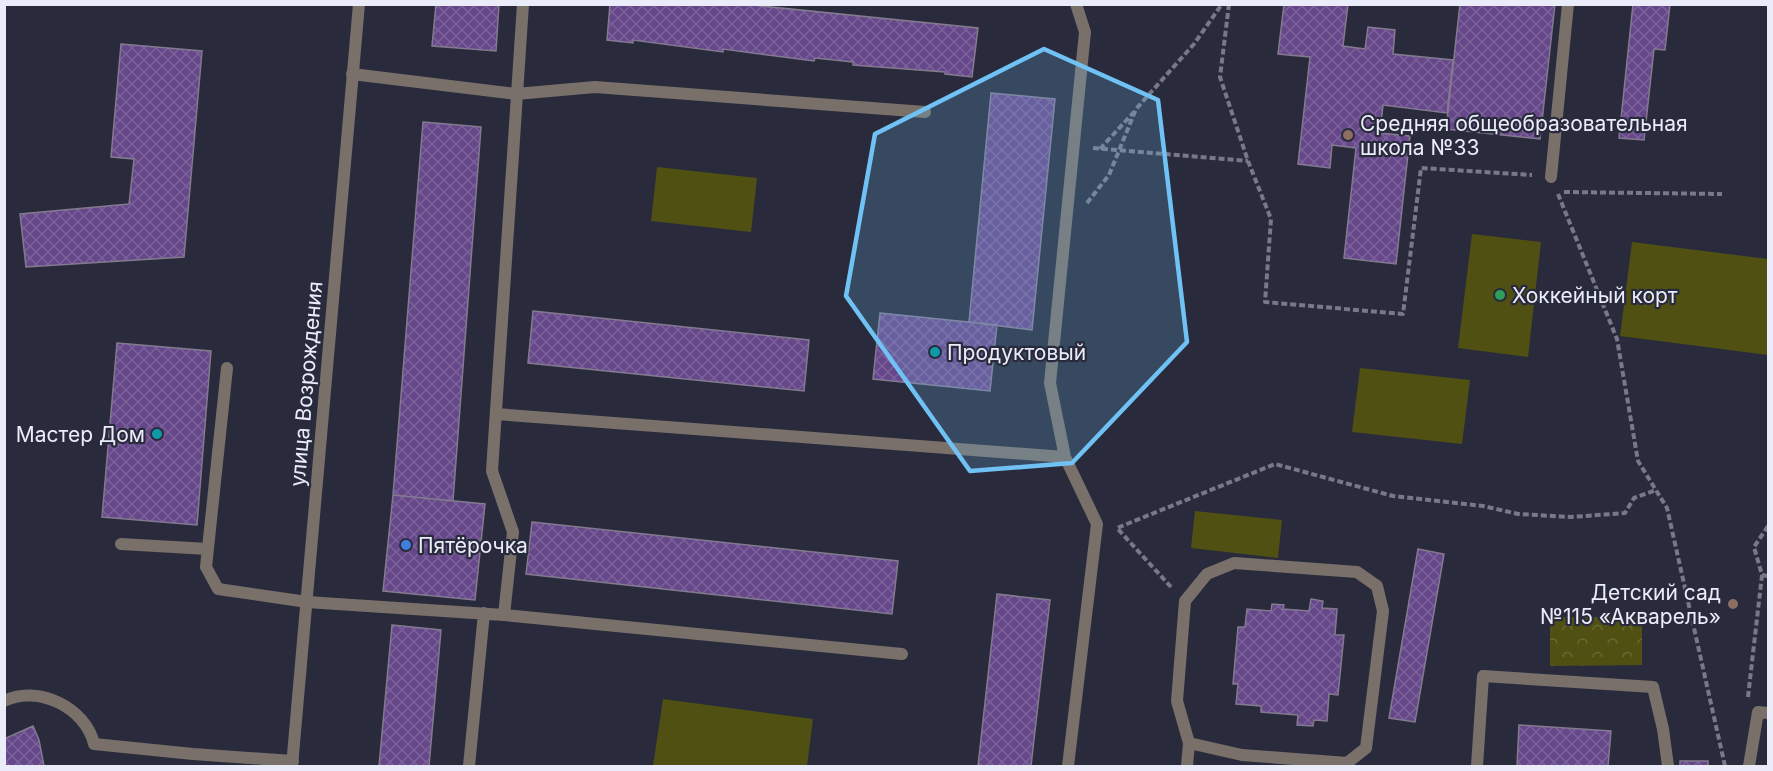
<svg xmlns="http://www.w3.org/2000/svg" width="1773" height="771" font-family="Inter,sans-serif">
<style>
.park{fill:url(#park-crowns)}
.pitch{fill:#4f5012}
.building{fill:url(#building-cross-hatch);stroke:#837a90;stroke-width:1.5}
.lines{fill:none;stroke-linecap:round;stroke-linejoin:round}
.path{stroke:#777989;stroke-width:4;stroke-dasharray:6 3;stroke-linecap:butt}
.lane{stroke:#787069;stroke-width:12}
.street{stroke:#787069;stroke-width:12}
.marked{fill:#70c2f4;fill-opacity:0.2;stroke:#70c2f4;stroke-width:4.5;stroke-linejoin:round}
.education-dot{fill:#8d6e63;stroke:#292b3d;stroke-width:2}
.leisure-dot{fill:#2e9e5b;stroke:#292b3d;stroke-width:2}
.culture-dot{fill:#0f9aa8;stroke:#292b3d;stroke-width:2}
.shop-dot{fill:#3f7fe0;stroke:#292b3d;stroke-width:2}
.labels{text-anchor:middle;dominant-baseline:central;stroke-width:4.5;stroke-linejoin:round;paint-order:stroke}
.poi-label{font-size:21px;fill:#eaecf9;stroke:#292b3d;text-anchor:start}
.street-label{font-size:21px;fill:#eaecf9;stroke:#292b3d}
</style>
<defs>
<pattern id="park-crowns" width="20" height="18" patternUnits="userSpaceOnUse" patternTransform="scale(1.5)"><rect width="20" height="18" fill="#4f5012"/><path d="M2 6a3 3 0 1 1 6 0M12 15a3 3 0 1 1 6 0" fill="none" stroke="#686935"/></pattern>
<pattern id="building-cross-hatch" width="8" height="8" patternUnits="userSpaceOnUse" patternTransform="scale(1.5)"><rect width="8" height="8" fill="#664789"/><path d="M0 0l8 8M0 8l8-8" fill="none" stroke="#7c629a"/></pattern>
</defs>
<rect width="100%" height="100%" fill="#292b3d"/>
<!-- park -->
<path class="park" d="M1550 617H1642V665L1550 666Z"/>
<!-- pitch -->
<path class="pitch" d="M657 167 757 178 751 232 651 221Z
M1472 234 1541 242 1528 357 1458 348Z
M1632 242 1768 259V355L1620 336Z
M1360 368 1470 380 1462 444 1352 432Z
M1195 511 1282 520 1278 558 1191 548Z
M663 699 813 719 807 766H653Z"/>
<!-- building -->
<path class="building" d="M436 4H499L496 51 432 46Z
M610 4H741L978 28 972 77 945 74V72L853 65V62L815 58 814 61 723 49V52L633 40V43L607 40Z
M1284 4H1348L1343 46 1365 49 1368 27 1395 30 1393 54 1453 60 1447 113 1383 105 1380 133 1410 136 1396 264 1344 258 1356 148 1332 145 1330 168 1298 164 1310 57 1278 54Z
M1460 4H1555L1540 139 1446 129Z
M1633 4H1670L1665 50 1654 49 1644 140 1619 138Z
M121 44 202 51 184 257 26 267 20 214 129 204 134 159 111 157Z
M991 93 1055 99 1032 330 969 322Z
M423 122 481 127 453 501 393 495Z
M533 311 809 340 804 391 528 363Z
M880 313 997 325 990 391 873 379Z
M117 343 211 351 197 525 102 517Z
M393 495 485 504 475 600 383 591Z
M532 522 898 561 892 614 526 574Z
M1418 549 1444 554 1415 722 1389 718Z
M997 594 1050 600 1031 766H978Z
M1311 599 1323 601 1322 608 1337 609 1335 635H1344L1338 695 1329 694 1327 721 1314 720 1313 726 1297 725 1298 715 1261 712V706L1236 704 1238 684H1233L1238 627H1245L1247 609 1271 611 1272 604 1284 605 1283 609 1309 611Z
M392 625 441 630 429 766H379Z
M1519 725 1611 731 1608 766H1517Z
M33 726 39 740 44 766H4V739Z
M1680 761H1708V766H1680Z"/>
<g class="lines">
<!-- path -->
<path class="path" d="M1229 4 1220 77 1248 161 1271 219 1265 302 1403 314 1421 168 1532 175
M1093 148 1248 161
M1100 149 1134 112
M1564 192 1722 194
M1558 194 1617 339 1638 461 1667 508 1725 766
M1087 203 1109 175 1136 109 1194 44 1222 4
M1762 575 1768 576
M1171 587 1117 528 1275 464 1393 496 1483 506 1518 514 1571 517 1625 513 1634 498 1656 490
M1748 697 1762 575 1754 547 1768 526"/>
<!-- lane -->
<path class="lane" d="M352 74 516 94 595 87 925 112
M1551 177 1568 4
M227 368 206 567 218 589 307 602 504 615 513 532 492 471 523 4
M496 414 1065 457
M121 544 208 549
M504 615 902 654
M4 701C38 684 86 708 94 744L193 754 293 761
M469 766 484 613
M1068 766 1097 524 1065 457 1050 383 1085 32 1076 4
M1187 766 1189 743 1177 701 1185 601 1207 574 1234 563 1357 572 1377 586 1383 611 1366 748 1347 763 1242 755 1189 743
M1477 766 1483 676 1653 687 1663 729 1668 766
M1749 766 1758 712 1768 713"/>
<!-- street -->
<path class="street" d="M292 766 359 4"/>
</g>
<!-- marked area -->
<path class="marked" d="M1044 49 1158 100 1187 342 1072 463 970 471 846 296 875 134Z"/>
<!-- markers -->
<g class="education-dot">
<circle cx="1348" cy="135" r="6"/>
<circle cx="1733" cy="604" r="6"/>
</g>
<circle class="leisure-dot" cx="1500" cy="295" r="6"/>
<g class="culture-dot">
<circle cx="935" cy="352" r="6"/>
<circle cx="157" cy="434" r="6"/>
</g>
<circle class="shop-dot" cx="406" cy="545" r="6"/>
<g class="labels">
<!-- poi labels -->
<g class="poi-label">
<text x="1360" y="123">Средняя общеобразовательная<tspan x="1360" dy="24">школа №33</tspan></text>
<text x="1512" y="295">Хоккейный корт</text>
<text x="947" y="352">Продуктовый</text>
<text x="145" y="434" text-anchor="end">Мастер Дом</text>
<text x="418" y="545">Пятёрочка</text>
<text x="1721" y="592" text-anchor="end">Детский сад<tspan x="1721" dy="24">№115 «Акварель»</tspan></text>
</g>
<!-- street labels -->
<g class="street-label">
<text transform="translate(306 384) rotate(-85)">улица Возрождения</text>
</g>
</g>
<!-- border -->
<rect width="1773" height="771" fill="none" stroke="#eaecf9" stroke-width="12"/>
</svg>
